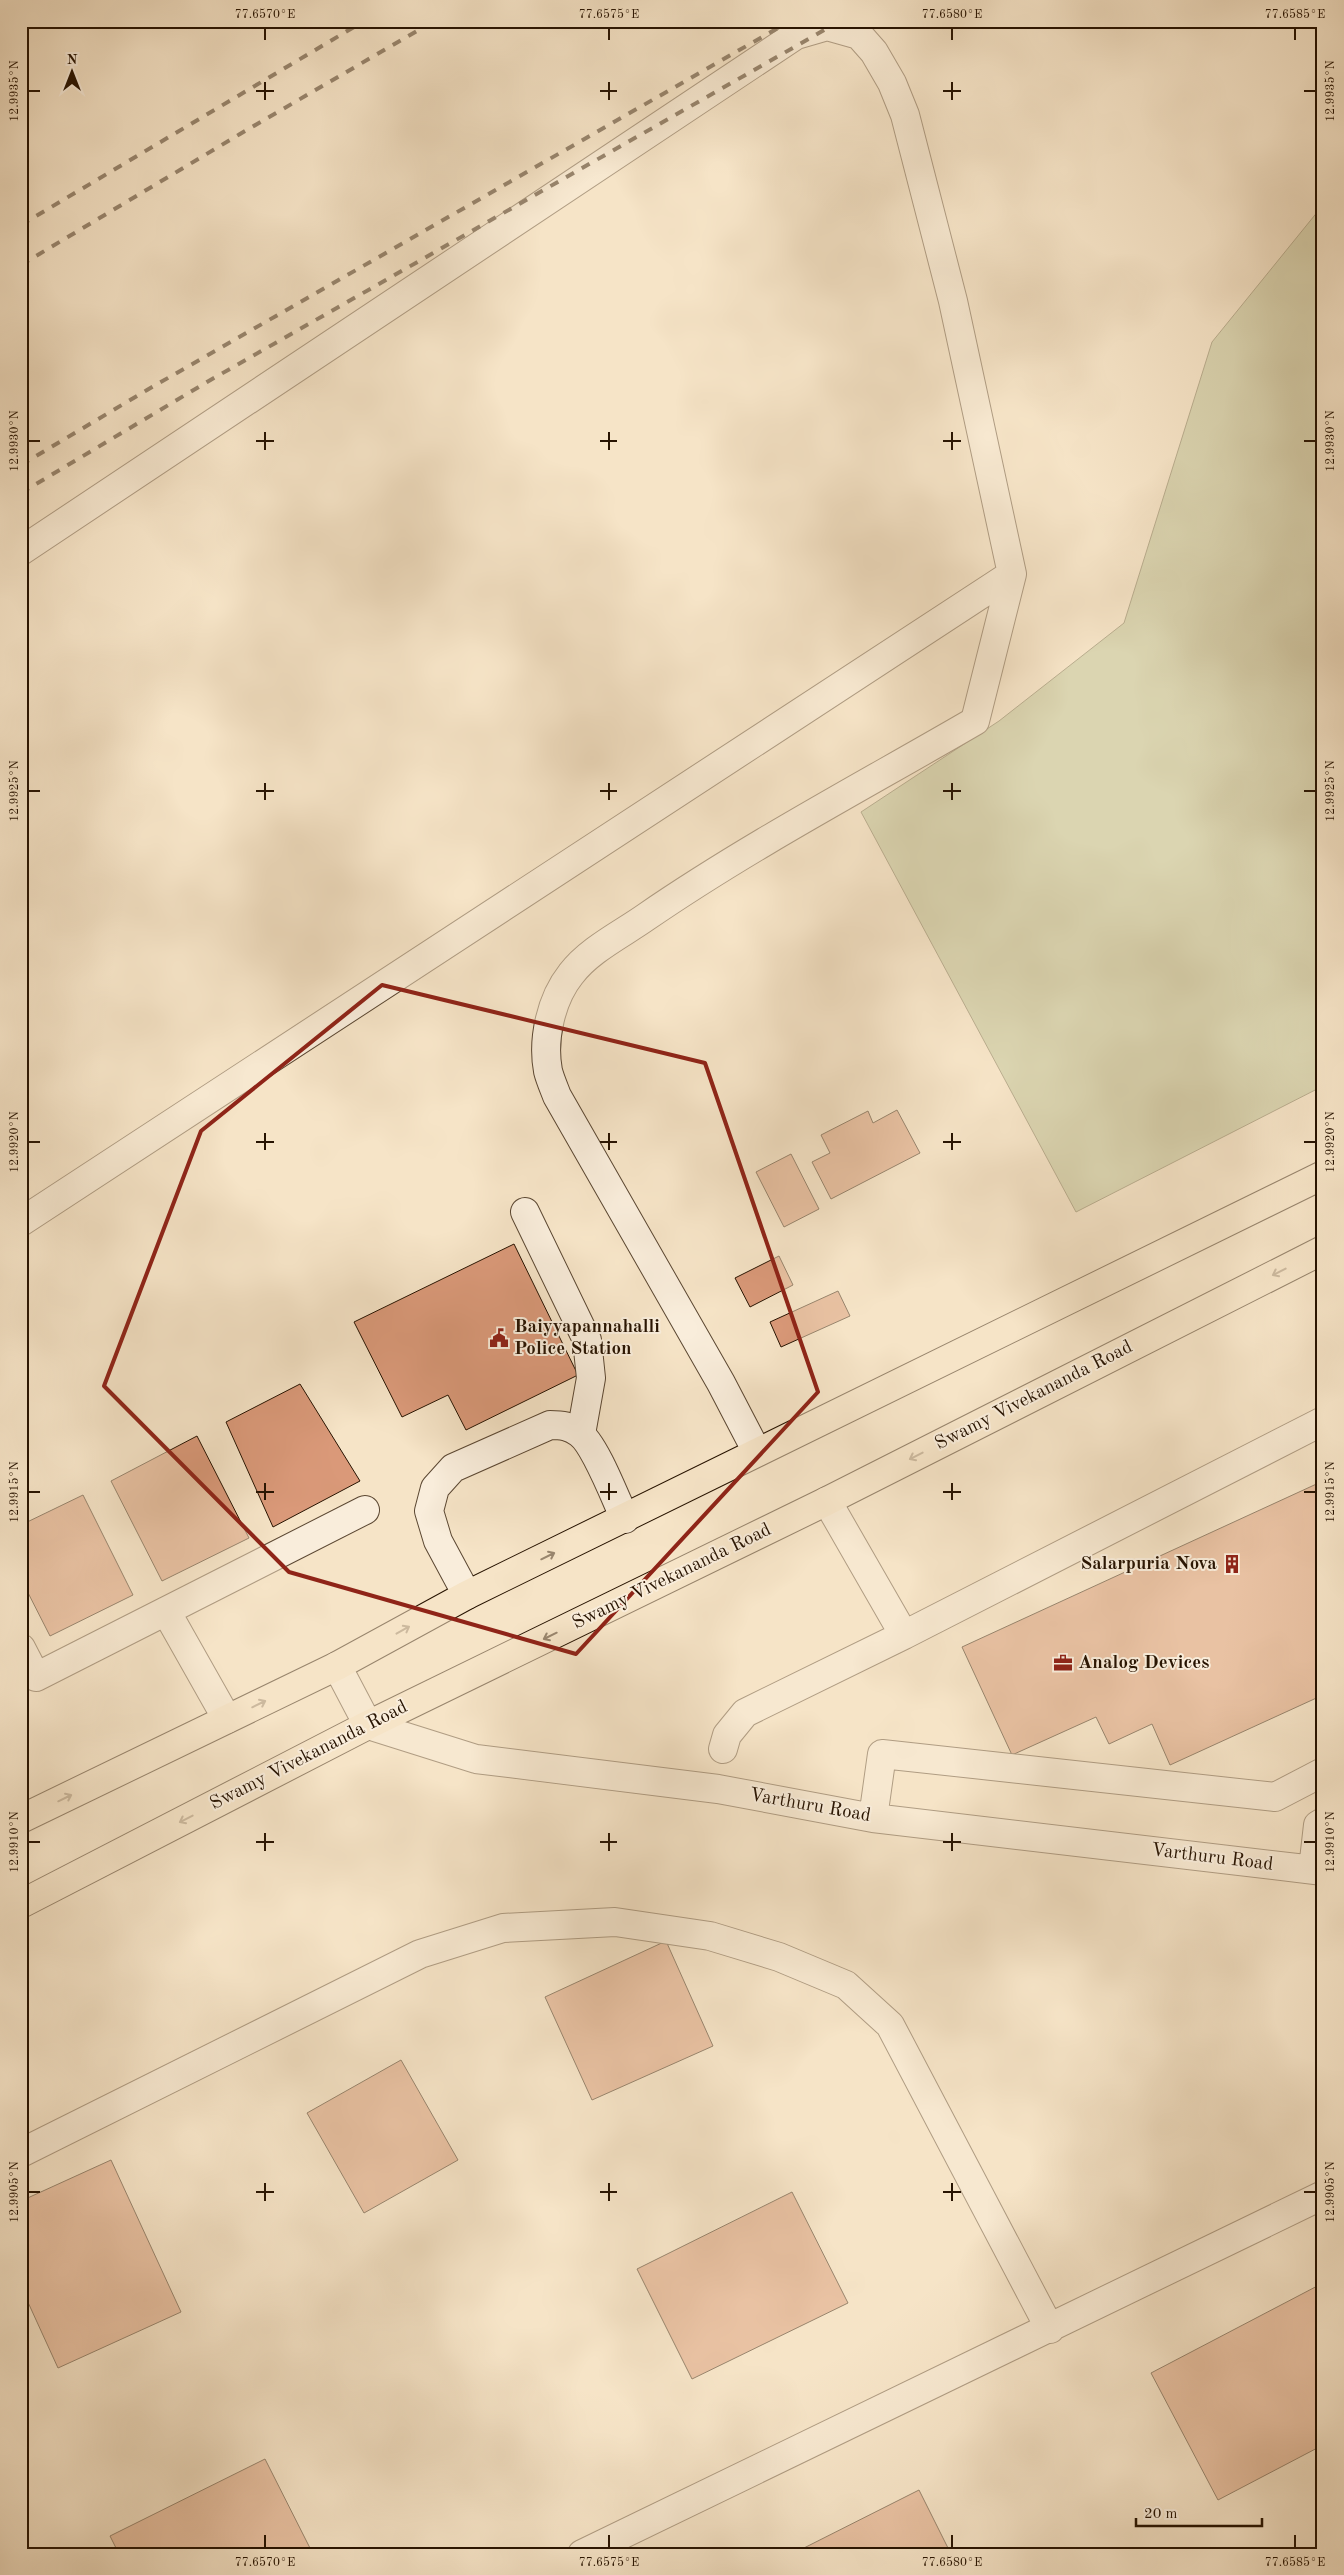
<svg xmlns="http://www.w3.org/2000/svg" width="1344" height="2575" font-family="'Old Standard TT',serif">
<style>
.green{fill:#bbc497;stroke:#716c4c}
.building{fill:#da9979;stroke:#271301}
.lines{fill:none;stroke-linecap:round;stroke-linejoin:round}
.minor-casing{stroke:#5b4732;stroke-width:30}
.major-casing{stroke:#271301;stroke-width:30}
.minor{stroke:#f9eddb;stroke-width:28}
.major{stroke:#f6e4c7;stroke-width:28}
.rail{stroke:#271301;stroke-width:4;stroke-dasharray:9 9;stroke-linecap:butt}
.oneway{stroke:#99866e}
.marked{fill:none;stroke:#8f2418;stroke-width:4;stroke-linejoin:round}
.ticks{fill:none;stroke:#271301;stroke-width:2}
.labels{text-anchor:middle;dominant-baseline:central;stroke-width:4;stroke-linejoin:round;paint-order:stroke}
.poi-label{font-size:19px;font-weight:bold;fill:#271301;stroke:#f9eddb;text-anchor:start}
.street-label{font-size:19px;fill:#271301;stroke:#f9eddb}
.neatline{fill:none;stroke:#271301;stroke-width:2}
.ticks-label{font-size:12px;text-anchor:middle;fill:#271301}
</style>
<rect width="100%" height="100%" fill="#f6e4c7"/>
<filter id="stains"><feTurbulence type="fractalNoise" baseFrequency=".004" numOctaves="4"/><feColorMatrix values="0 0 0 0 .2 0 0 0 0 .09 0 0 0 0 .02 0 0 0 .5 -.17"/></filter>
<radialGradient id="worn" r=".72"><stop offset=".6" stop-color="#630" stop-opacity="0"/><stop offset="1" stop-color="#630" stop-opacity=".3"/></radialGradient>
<!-- green -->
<path class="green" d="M1323 205V1086L1076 1212 861 812 999 721 1124 623 1212 342Z"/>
<!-- building -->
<path class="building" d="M897 1110 920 1153 831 1199 812 1162 830 1153 821 1135 868 1111 873 1123Z
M791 1154 819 1209 784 1227 756 1172Z
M514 1244 578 1375 466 1430 448 1395 402 1417 354 1322Z
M779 1256 793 1285 750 1307 735 1278Z
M838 1291 850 1316 781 1347 770 1322Z
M300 1384 360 1481 273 1527 226 1422Z
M197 1436 249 1538 162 1581 111 1481Z
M1323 1481V1695L1170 1765 1152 1724 1109 1744 1096 1717 1012 1755 962 1647Z
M83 1495 133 1595 50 1636 21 1579V1525Z
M666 1941 713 2046 592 2100 545 1997Z
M401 2060 458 2160 364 2213 307 2113Z
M111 2160 181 2312 58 2368 21 2287V2201Z
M792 2192 848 2303 692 2379 637 2269Z
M1323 2283V2445L1218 2500 1151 2373Z
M265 2459 313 2554H119L110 2536Z
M919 2490 951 2554H792Z"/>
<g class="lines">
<!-- minor casing -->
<g class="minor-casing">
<path id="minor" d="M21 551 796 35 827 26 859 35 874 52 892 83 905 115 953 301 1012 574 975 721C865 785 751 845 646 917 622 934 589 950 571 974 551 999 542 1039 548 1071 550 1079 554 1088 557 1096L721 1383 757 1452
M525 1212 587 1340 591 1378 581 1434
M21 1222 1012 574
M467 1595 438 1541 429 1511 435 1488 453 1468 550 1425C562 1425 570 1426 579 1433 595 1444 616 1500 625 1519
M166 1611 227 1719
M904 1635 1323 1421
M21 1648 36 1677 365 1510
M337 1666 368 1725 476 1759 718 1789 873 1818 1323 1871
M723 1749 727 1735 745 1713 904 1635 827 1501
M873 1818 882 1754 1275 1797 1323 1772
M1313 1869 1318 1825 1323 1822
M21 2153 420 1954 503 1928 615 1922 710 1936 779 1957 846 1985 890 2025 1050 2329
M582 2554 1323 2195"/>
</g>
<!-- major casing -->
<g class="major-casing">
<path id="major" d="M21 1819 337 1666 467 1595 1323 1175
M21 1904 368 1725 827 1501 1323 1250"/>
</g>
<!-- minor -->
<use href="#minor" class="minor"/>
<!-- major -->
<use href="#major" class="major"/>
<!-- rail -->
<path class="rail" d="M21 225 364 21
M21 265 240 134 434 21
M21 465 147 390 790 21
M21 493 207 382 840 21"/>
</g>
<!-- one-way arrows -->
<defs><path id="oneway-shaft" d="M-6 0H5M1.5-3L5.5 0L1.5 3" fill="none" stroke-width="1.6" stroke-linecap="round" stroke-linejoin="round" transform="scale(1.25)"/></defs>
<g class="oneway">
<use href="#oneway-shaft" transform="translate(1279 1272) rotate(153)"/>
<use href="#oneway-shaft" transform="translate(916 1456) rotate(153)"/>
<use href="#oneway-shaft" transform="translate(548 1556) rotate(-26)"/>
<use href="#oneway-shaft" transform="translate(403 1630) rotate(-29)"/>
<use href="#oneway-shaft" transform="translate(550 1636) rotate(154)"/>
<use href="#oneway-shaft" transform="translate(259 1704) rotate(-26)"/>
<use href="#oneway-shaft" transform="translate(65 1798) rotate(-26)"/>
<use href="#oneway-shaft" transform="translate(186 1819) rotate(153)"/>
</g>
<!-- marked area -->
<path d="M0 0H1344V2575H0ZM382 985 705 1063 818 1392 576 1654 289 1572 104 1386 201 1131Z" fill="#f6e4c7" fill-opacity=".55" fill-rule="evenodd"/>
<path class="marked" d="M382 985 705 1063 818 1392 576 1654 289 1572 104 1386 201 1131Z"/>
<!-- ticks -->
<path class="ticks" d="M265 28V40M609 28V40M952 28V40M1295 28V40M265 82V100M609 82V100M952 82V100M28 91H40M256 91H274M600 91H617M943 91H961M1304 91H1316M265 432V450M609 432V450M952 432V450M28 441H40M256 441H274M600 441H617M943 441H961M1304 441H1316M265 783V800M609 783V800M952 783V800M28 791H40M256 791H274M600 791H617M943 791H961M1304 791H1316M265 1133V1150M609 1133V1150M952 1133V1150M28 1142H40M256 1142H274M600 1142H617M943 1142H961M1304 1142H1316M265 1483V1500M609 1483V1500M952 1483V1500M28 1492H40M256 1492H274M600 1492H617M943 1492H961M1304 1492H1316M265 1833V1851M609 1833V1851M952 1833V1851M28 1842H40M256 1842H274M600 1842H617M943 1842H961M1304 1842H1316M265 2183V2201M609 2183V2201M952 2183V2201M28 2192H40M256 2192H274M600 2192H617M943 2192H961M1304 2192H1316M265 2535V2548M609 2535V2548M952 2535V2548M1295 2535V2548"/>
<!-- icons -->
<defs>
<g id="civic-bare" transform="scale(1.5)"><path d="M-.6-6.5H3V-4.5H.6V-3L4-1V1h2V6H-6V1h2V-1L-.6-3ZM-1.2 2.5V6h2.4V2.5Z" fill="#8f2418" stroke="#f9eddb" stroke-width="2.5" paint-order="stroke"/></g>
<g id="building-bare" transform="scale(1.5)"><path d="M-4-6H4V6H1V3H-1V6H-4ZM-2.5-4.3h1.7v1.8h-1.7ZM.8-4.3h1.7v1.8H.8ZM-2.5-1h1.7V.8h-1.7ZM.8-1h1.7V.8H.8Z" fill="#8f2418" stroke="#f9eddb" stroke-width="2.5" paint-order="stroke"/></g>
<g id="office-bare" transform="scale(1.5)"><path d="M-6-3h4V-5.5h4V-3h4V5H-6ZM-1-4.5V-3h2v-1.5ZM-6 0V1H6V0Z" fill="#8f2418" stroke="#f9eddb" stroke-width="2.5" paint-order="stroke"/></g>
</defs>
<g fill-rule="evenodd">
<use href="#civic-bare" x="499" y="1338"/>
<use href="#building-bare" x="1232" y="1564"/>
<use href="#office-bare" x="1063" y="1663"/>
</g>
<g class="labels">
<!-- poi labels -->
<g class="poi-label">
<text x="514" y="1327">Baiyyapannahalli<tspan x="514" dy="22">Police Station</tspan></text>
<text x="1217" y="1564" text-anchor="end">Salarpuria Nova</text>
<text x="1078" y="1663">Analog Devices</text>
</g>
<!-- street labels -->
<g class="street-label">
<text transform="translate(1034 1396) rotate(-27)">Swamy Vivekananda Road</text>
<text transform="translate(672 1577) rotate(-26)">Swamy Vivekananda Road</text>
<text transform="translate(309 1756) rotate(-27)">Swamy Vivekananda Road</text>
<text transform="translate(810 1806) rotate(10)">Varthuru Road</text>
<text transform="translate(1212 1858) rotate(7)">Varthuru Road</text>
</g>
</g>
<!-- margin -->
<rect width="1344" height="2575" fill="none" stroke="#f6e4c7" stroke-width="55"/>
<!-- north arrow -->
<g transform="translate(72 72)" stroke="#f9eddb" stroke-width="4" paint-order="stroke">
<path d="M0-4L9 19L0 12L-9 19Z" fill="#271301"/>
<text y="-8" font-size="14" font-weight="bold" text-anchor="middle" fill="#271301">N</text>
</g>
<!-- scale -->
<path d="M1136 2518v8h126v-8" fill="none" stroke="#271301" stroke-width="2.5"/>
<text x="1144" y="2518" font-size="15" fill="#271301" stroke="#f9eddb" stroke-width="4" paint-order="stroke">20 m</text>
<rect x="28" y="28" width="1288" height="2520" class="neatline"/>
<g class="ticks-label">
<text x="265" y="18">77.6570°E</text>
<text x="609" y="18">77.6575°E</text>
<text x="952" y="18">77.6580°E</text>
<text x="1295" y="18">77.6585°E</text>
<text transform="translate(14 91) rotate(-90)" y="4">12.9935°N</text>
<text transform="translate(1330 91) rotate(-90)" y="4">12.9935°N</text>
<text transform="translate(14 441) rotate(-90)" y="4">12.9930°N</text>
<text transform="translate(1330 441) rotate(-90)" y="4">12.9930°N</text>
<text transform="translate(14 791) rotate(-90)" y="4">12.9925°N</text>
<text transform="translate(1330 791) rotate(-90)" y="4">12.9925°N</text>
<text transform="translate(14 1142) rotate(-90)" y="4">12.9920°N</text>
<text transform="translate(1330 1142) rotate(-90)" y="4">12.9920°N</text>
<text transform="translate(14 1492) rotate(-90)" y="4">12.9915°N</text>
<text transform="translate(1330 1492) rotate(-90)" y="4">12.9915°N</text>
<text transform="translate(14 1842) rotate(-90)" y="4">12.9910°N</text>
<text transform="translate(1330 1842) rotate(-90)" y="4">12.9910°N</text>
<text transform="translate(14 2192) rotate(-90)" y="4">12.9905°N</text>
<text transform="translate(1330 2192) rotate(-90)" y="4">12.9905°N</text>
<text x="265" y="2566">77.6570°E</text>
<text x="609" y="2566">77.6575°E</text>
<text x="952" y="2566">77.6580°E</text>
<text x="1295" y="2566">77.6585°E</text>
</g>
<rect width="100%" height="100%" filter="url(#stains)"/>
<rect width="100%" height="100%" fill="url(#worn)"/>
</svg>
